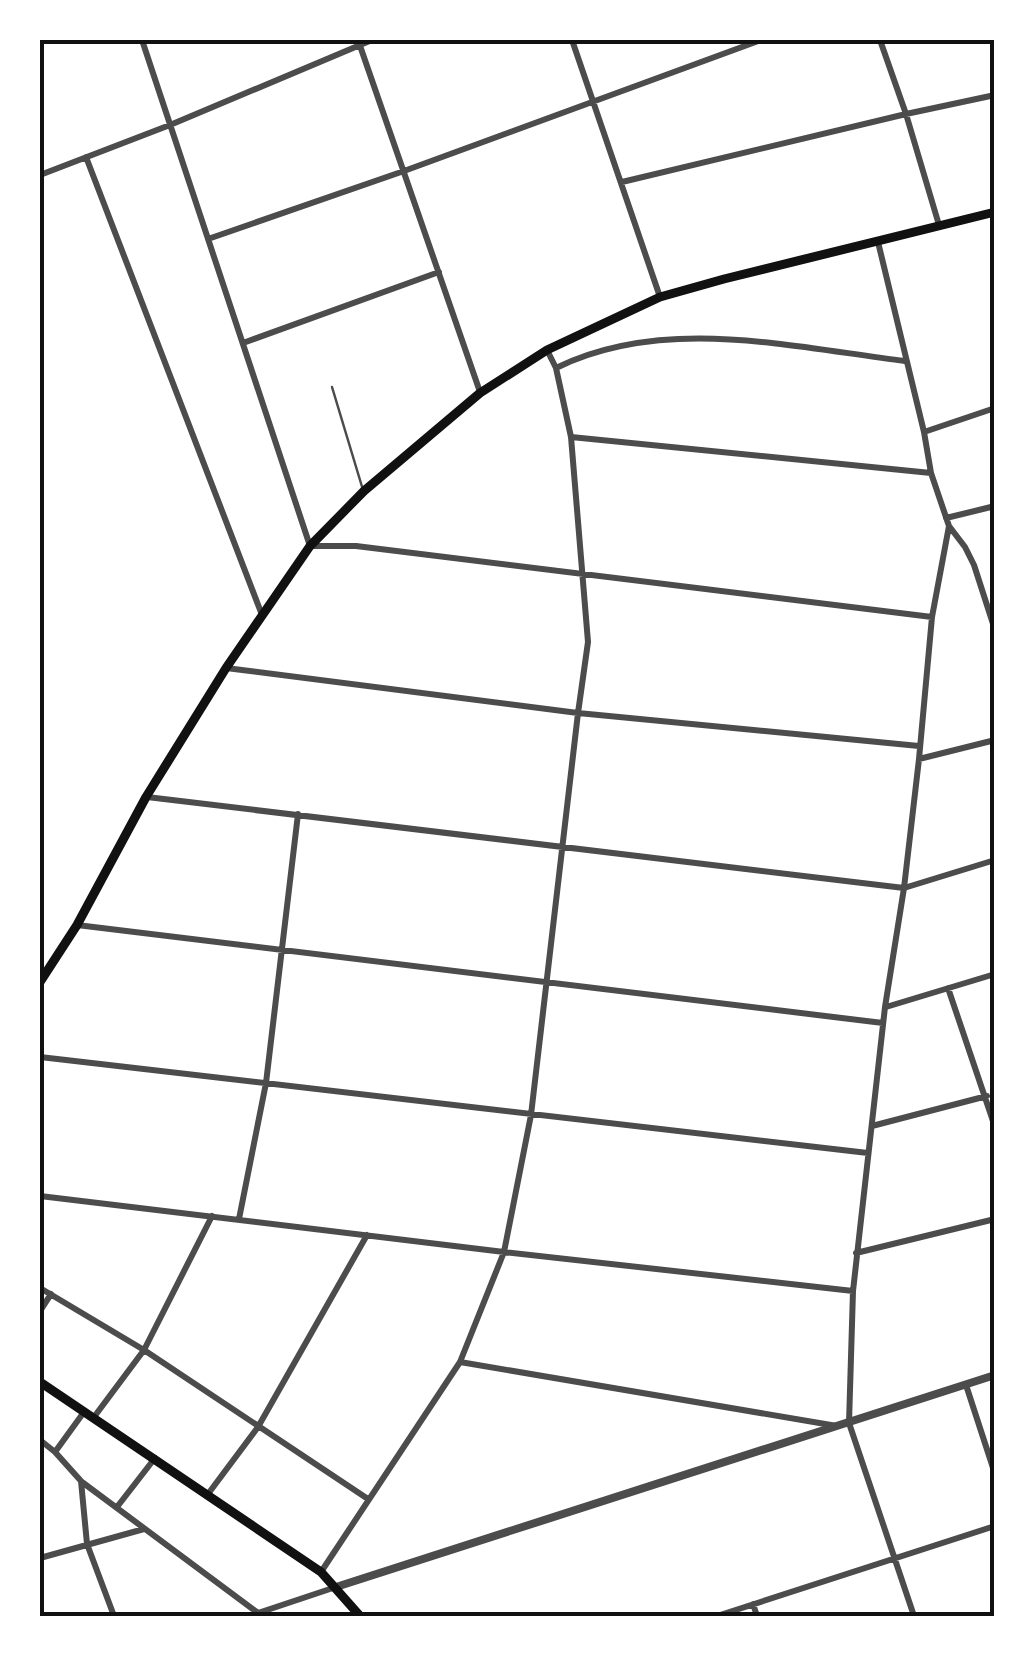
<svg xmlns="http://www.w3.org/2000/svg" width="1035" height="1656" font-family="'Asap Condensed',sans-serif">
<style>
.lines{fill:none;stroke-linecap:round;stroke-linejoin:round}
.service{stroke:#4c4c4c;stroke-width:2.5}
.minor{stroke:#4c4c4c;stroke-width:6}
.tertiary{stroke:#4c4c4c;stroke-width:8}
.secondary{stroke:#111;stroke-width:9}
.primary{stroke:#111;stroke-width:9}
.neatline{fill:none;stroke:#111;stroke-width:4}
</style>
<rect width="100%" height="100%" fill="#fff"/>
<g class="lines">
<!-- service -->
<path class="service" d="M332 387 363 490"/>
<!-- minor -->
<path class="minor" d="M142 40 310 546H356L932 617
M358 40 480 392
M572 40 660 297
M880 40 906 114 939 225
M86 157 262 615
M40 175 170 125 372 40
M622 182 906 114 995 95
M208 239 404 171 761 40
M878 242 924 432 931 473 949 526 965 547 974 565 995 630
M243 343 439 272
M556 368C664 315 791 347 905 361
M924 432 995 408
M571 437 931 473
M946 518 995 506
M226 668 578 713 919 746
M919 759 995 740
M147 797 904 888 995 860
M77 925 883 1023
M948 988 995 1127
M886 1007 995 974
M40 1057 868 1153
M872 1126 987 1096
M40 1196 504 1252 853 1291
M239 1219 266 1083 298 814
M856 1253 995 1219
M40 1288 144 1350 368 1499
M40 1311 51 1294
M460 1362 837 1426
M966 1385 995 1474
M84 1412 55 1452 81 1481 87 1544 114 1616
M94 1417 144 1350 212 1216
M40 1440 55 1452
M82 1482 262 1616
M208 1494 258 1427 367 1235
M117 1507 155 1458
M40 1558 144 1529
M321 1572 460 1362 504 1252 531 1115 578 713 588 642 571 437 556 368 547 350
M753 1604 757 1616
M249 1616 336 1587
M717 1616 995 1526
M914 1616 849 1423 853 1291 885 1007 904 888 919 759 932 617 949 526"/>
<!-- tertiary -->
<path class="tertiary" d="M336 1587 995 1375"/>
<!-- secondary -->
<path class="secondary" d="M40 1382 321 1572 360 1616"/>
<!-- primary -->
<path class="primary" d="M40 982 77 925 146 797 226 668 310 546 364 491 480 393 547 350 660 297 724 279 995 212"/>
</g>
<!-- border -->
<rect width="1035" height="1656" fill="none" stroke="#ffffff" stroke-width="85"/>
<rect x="42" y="42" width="950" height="1572" class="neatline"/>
</svg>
